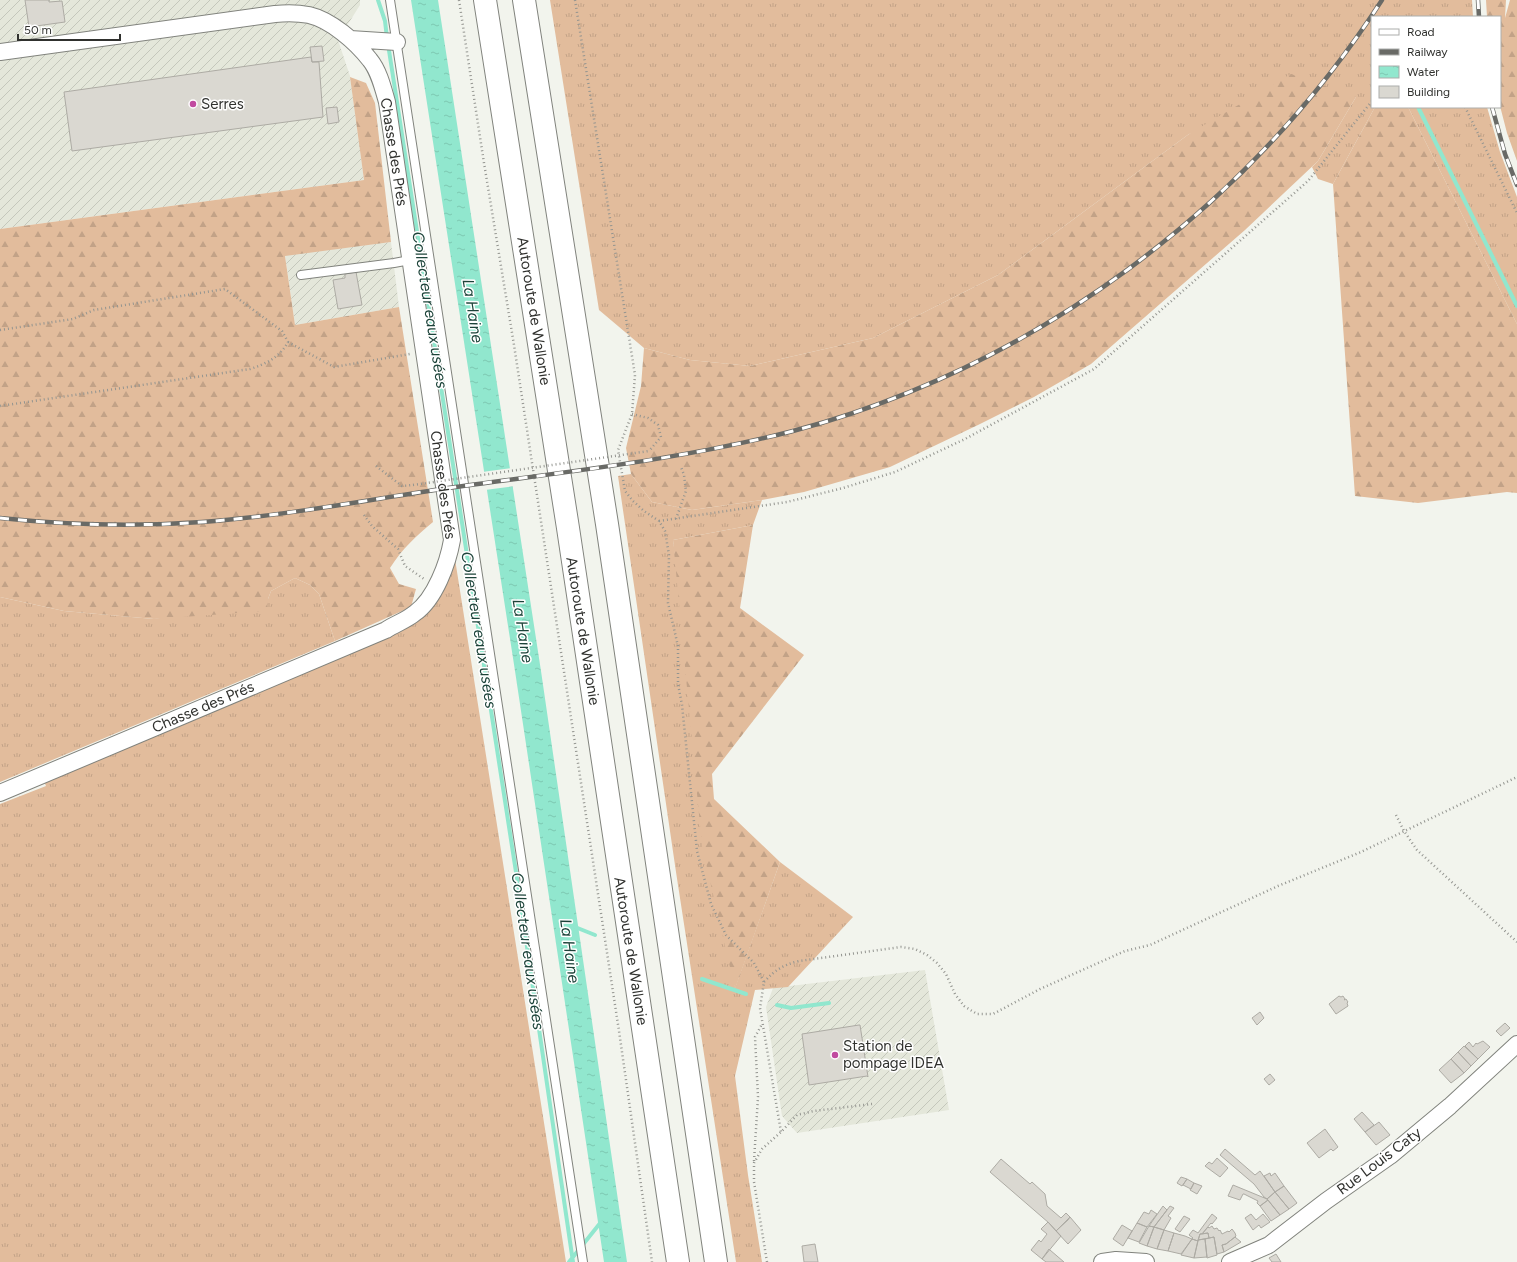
<svg xmlns="http://www.w3.org/2000/svg" width="1517" height="1262" font-family="Figtree,sans-serif">
<style>
.industrial{fill:url(#industrial-furrows)}
.grass{fill:url(#grass-tufts)}
.forest{fill:url(#forest-firs)}
.water{fill:url(#water-ripples)}
.pier{fill:#f2f4ed}
.lines{fill:none;stroke-linecap:round;stroke-linejoin:round}
.stream{stroke:#91e7ce;stroke-width:4}
.building{fill:#dad8d1;stroke:#adaba4}
.lane-casing{stroke:#81837d;stroke-width:10}
.street-casing{stroke:#81837d;stroke-width:18}
.highway-casing{stroke:#81837d;stroke-width:24}
.path{stroke:#949590;stroke-width:2.5;stroke-dasharray:1 3;stroke-linecap:butt}
.lane{stroke:#fff;stroke-width:8}
.street{stroke:#fff;stroke-width:16}
.highway{stroke:#fff;stroke-width:22}
.rail-casing{stroke:#696a66;stroke-width:4.5}
.rail{stroke:#fff;stroke-width:3;stroke-dasharray:9;stroke-linecap:butt}
.path-bridge{stroke:#949590;stroke-width:2.5;stroke-dasharray:1 3;stroke-linecap:butt}
.poi-dot{fill:#c14aa0;stroke:#fff;stroke-width:1.5}
.labels{text-anchor:middle;dominant-baseline:central;stroke-width:3;stroke-linejoin:round;paint-order:stroke}
.poi-label{font-size:15px;fill:#30312e;stroke:#fff;text-anchor:start}
.street-label{font-size:15px;fill:#30312e;stroke:#fff}
.water-label{font-size:16px;font-style:italic;fill:#1c4339;stroke:#fff}
</style>
<defs>
<pattern id="industrial-furrows" width="10" height="10" patternUnits="userSpaceOnUse"><rect width="10" height="10" fill="#e4e7da"/><path d="M-1 1l2-2M0 10L10 0M9 11l2-2" fill="none" stroke="#c4c7bb"/></pattern>
<pattern id="grass-tufts" width="24" height="20" patternUnits="userSpaceOnUse"><rect width="24" height="20" fill="#e2bc9c"/><path d="M3 7l-1-3M5 7V3M7 7l1-3M15 17l-1-3M17 17v-4M19 17l1-3" fill="none" stroke="#c2a287"/></pattern>
<pattern id="forest-firs" width="22" height="20" patternUnits="userSpaceOnUse"><rect width="22" height="20" fill="#e2bc9c"/><path d="M5 1l3.5 6h-7zM16 11l3.5 6h-7z" fill="#c2a287"/></pattern>
<pattern id="water-ripples" width="26" height="14" patternUnits="userSpaceOnUse"><rect width="26" height="14" fill="#91e7ce"/><path d="M2 4q2-2 4 0t4 0M15 11q2-2 4 0t4 0" fill="none" stroke="#7dc7b1"/></pattern>
</defs>
<rect width="100%" height="100%" fill="#f2f4ed"/>
<!-- industrial -->
<path class="industrial" d="M0 0H360V5L338 40 350 76 364 180 0 229Z
M391 242 399 307 295 325 285 255Z
M925 970 949 1110 797 1133 782 1116 766 1007 773 988Z"/>
<!-- grass -->
<path class="grass" d="M550 0H1472L1473 17H1372V107H1375L1333 184 1318 179 1312 167 1318 161 1356 97 1189 134 998 275 873 338 750 366 690 360 644 348 599 310Z
M1408 107H1487L1500 152 1517 197V324Z
M631 474 652 502 692 510 762 500 753 525 673 540 735 988 780 862 853 917 788 987 755 990 735 1076 748 1175 762 1262H736L676 872 618 476Z
M452 540 566 1262H0V804L46 786 42 776 416 613Z
M295 578 310 585 319 594 335 641 0 782V597L64 611 154 619 268 599 271 591Z"/>
<!-- forest -->
<path class="forest" d="M1486 0H1506L1505 18 1510 0H1517V161L1507 133 1500 106V17H1487Z
M1291 74 1356 97 1318 161 1245 230 1091 364 1034 397 978 425 890 467 804 492 762 500 692 510 652 502 631 474 626 448 641 386 644 348 690 360 750 366 873 338 998 275 1189 134Z
M350 77 366 83 375 103 391 242 285 256 295 325 399 307 433 522C416 536 402 549 390 568L399 584 416 589 411 607 335 641 319 594 310 585 295 578 271 591 268 599 267 611 154 619 64 611 0 597V229L364 180Z
M1375 107H1408L1517 324V493L1507 492 1418 503 1355 496 1333 184Z
M753 525 740 608 804 655 712 774 714 799 780 862 735 989 702 846 673 540Z"/>
<!-- water -->
<path class="water" d="M411 0H438L541 671 627 1262H604L515 671Z"/>
<!-- pier -->
<path class="pier" d="M512 468 515 486 485 490 482 472Z"/>
<g class="lines">
<!-- stream -->
<path class="stream" d="M378 0 385 21 387 38
M388 44 518 885 573 1262
M1418 107 1517 306
M575 927 595 935
M702 979 746 994
M777 1005 791 1008 829 1003
M569 1262 601 1222"/>
</g>
<!-- building -->
<path class="building" d="M25 0H49V2L62 1 65 22 29 27Z
M322 46 324 61 312 62 310 47Z
M311 57 312 62H319L323 117 72 151 64 92Z
M337 107 339 122 328 124 326 108Z
M356 272 362 305 338 309 333 280 345 278V274Z
M1339 996 1341 997 1343 996 1345 999 1344 1000 1346 999 1348 1002 1347 1003 1348 1006 1336 1014 1329 1004Z
M1260 1012 1264 1018 1257 1025 1252 1018Z
M1505 1023 1510 1028 1501 1036 1496 1031Z
M859 1025H860L868 1077 867 1076 809 1085 802 1034Z
M1483 1041 1490 1047 1478 1059 1465 1046 1469 1042 1473 1047 1476 1043 1477 1044Z
M1464 1046 1478 1059 1471 1066 1458 1052Z
M1458 1052 1471 1066 1464 1073 1451 1059Z
M1451 1059 1464 1073 1451 1083 1439 1070Z
M1270 1074 1275 1080 1269 1085 1264 1079Z
M1362 1112 1374 1125 1365 1132 1354 1119Z
M1379 1122 1390 1135 1376 1145 1365 1132Z
M1325 1129 1338 1147 1333 1151 1331 1149 1319 1158 1307 1143Z
M1225 1149 1255 1175 1260 1171 1275 1192 1267 1199 1264 1197 1254 1184 1220 1155Z
M1217 1158 1228 1168 1220 1177 1205 1166 1209 1162 1212 1164Z
M1001 1159 1030 1184 1032 1182 1045 1194 1047 1206 1061 1218 1066 1213 1070 1217 1068 1220 1056 1231 1049 1223 990 1172Z
M1270 1173 1271 1176 1275 1173 1284 1186 1275 1192 1264 1176Z
M1181 1177 1187 1179 1182 1186 1177 1183Z
M1187 1179 1194 1183 1191 1189 1183 1185Z
M1194 1183 1202 1186 1197 1194 1190 1190Z
M1233 1185 1267 1199 1268 1200 1260 1206 1257 1203 1258 1201 1244 1194H1243L1240 1200 1228 1196Z
M1284 1186 1297 1203 1289 1209 1275 1192Z
M1275 1192 1289 1209 1280 1215 1267 1199Z
M1268 1200 1280 1215 1271 1221 1260 1206Z
M1163 1206 1167 1210 1160 1219 1154 1227 1149 1226Z
M1170 1206 1174 1208 1168 1216 1171 1218 1164 1230 1154 1227Z
M1151 1210 1157 1214 1147 1227 1137 1223 1144 1212 1149 1214Z
M1212 1214 1217 1218 1212 1224 1211 1223 1202 1234H1200L1198 1241 1192 1239 1193 1238 1189 1235 1193 1230 1198 1233Z
M1251 1214 1256 1220 1263 1214 1270 1222 1261 1228 1259 1225 1253 1230 1245 1218Z
M1184 1216 1190 1219 1180 1232 1175 1229Z
M1070 1217 1081 1230 1068 1244 1056 1231Z
M1048 1222 1061 1236 1042 1259 1031 1250 1039 1240 1041 1242 1047 1234 1041 1229Z
M1137 1223 1147 1227 1139 1242 1128 1238Z
M1122 1225 1132 1231 1123 1246 1113 1239Z
M1149 1226 1154 1227 1147 1246 1139 1243Z
M1212 1226 1214 1229 1217 1228 1219 1231 1220 1230 1222 1234 1228 1231 1229 1232 1232 1229 1235 1233 1236 1236 1235 1237 1226 1244 1222 1245 1224 1252 1217 1254 1214 1237 1209 1238 1208 1233 1202 1234 1208 1227 1209 1228Z
M1154 1227 1164 1230 1157 1249 1147 1246Z
M1164 1230 1174 1233 1168 1251 1157 1249Z
M1174 1233 1185 1236 1192 1239 1181 1254 1168 1251Z
M1208 1233 1209 1238 1198 1240 1200 1234Z
M1214 1237 1217 1255 1207 1258 1205 1239Z
M1235 1237 1241 1242 1224 1252 1222 1245 1226 1244Z
M1192 1239 1198 1241 1194 1258 1181 1255Z
M1205 1239 1207 1257 1194 1258 1198 1240Z
M815 1244 818 1262H804L802 1246Z
M1049 1249 1050 1250 1064 1262H1046L1042 1259Z
M1276 1254 1281 1262H1272L1269 1258Z"/>
<g class="lines">
<!-- lane casing -->
<g class="lane-casing">
<path id="lane" d="M390 0 583 1262
M301 275 394 263 410 260"/>
</g>
<!-- street casing -->
<g class="street-casing">
<path id="street" d="M350 39 397 42
M0 52 275 14C286 13 298 13 309 15 331 20 356 42 370 60 379 71 383 88 387 102L452 540C448 563 435 599 415 613 407 620 395 624 386 630L0 793
M1102 1262 1116 1260 1146 1262
M1230 1262 1269 1245 1326 1201 1390 1156 1450 1106 1517 1044"/>
</g>
<!-- highway casing -->
<g class="highway-casing">
<path id="highway" d="M485 0 568 528 678 1262
M524 0 607 524 716 1262"/>
</g>
<!-- path -->
<path class="path" d="M459 0 484 163 514 345 619 1031 652 1262
M575 0 635 375 632 414 618 450 625 491 633 501 644 511 659 521 665 531 669 555 668 603 678 646V684L682 705 697 851 711 904 726 935 754 963 764 982 760 1008 781 1132
M1465 107 1517 213
M0 330 73 319 94 310 225 289 282 331 288 342C280 357 266 364 250 369L0 406
M288 342 334 367 410 354
M632 414 648 418 658 425 661 437 649 451
M376 466 402 486 413 485
M364 515 372 526 398 549 405 566 424 579
M676 519 686 491 684 475 681 467
M659 521 787 502 843 488 895 472 965 439 1094 369 1308 181 1372 101
M1396 815 1404 831 1417 850 1517 942
M764 982C775 970 783 965 799 961L901 947 915 949 927 955 937 963 946 974 955 994 964 1006 977 1014H993L1040 989 1125 951 1150 945 1278 886 1361 852 1517 777
M754 1161 758 1097 755 1037 762 1024
M767 1262 754 1182V1163L762 1149 781 1132 797 1115 814 1111 872 1104"/>
<!-- lane -->
<use href="#lane" class="lane"/>
<!-- street -->
<use href="#street" class="street"/>
<!-- highway -->
<use href="#highway" class="highway"/>
<!-- rail casing -->
<g class="rail-casing">
<path id="rail" d="M1478 0 1479 17
M1492 107 1505 154 1517 185
M0 518C67 525 134 527 202 522 284 516 366 500 448 488 563 472 680 460 793 431 1034 367 1247 209 1382 0"/>
</g>
<!-- rail -->
<use href="#rail" class="rail"/>
<!-- path-bridge -->
<path class="path-bridge" d="M413 485 649 451"/>
</g>
<!-- markers -->
<g class="poi-dot">
<circle cx="193" cy="104" r="4"/>
<circle cx="835" cy="1055" r="4"/>
</g>
<g class="labels">
<!-- poi labels -->
<g class="poi-label">
<text x="201" y="104">Serres</text>
<text x="843" y="1046">Station de<tspan x="843" dy="17">pompage IDEA</tspan></text>
</g>
<!-- street labels -->
<g class="street-label">
<text transform="translate(394 152) rotate(81)">Chasse des Prés</text>
<text transform="translate(534 311) rotate(81)">Autoroute de Wallonie</text>
<text transform="translate(443 485) rotate(82)">Chasse des Prés</text>
<text transform="translate(583 631) rotate(81)">Autoroute de Wallonie</text>
<text transform="translate(203 707) rotate(-23)">Chasse des Prés</text>
<text transform="translate(631 951) rotate(81)">Autoroute de Wallonie</text>
<text transform="translate(1379 1161) rotate(-37)">Rue Louis Caty</text>
</g>
<!-- water labels -->
<g class="water-label">
<text transform="translate(430 310) rotate(81)">Collecteur eaux usées</text>
<text transform="translate(473 311) rotate(81)">La Haine</text>
<text transform="translate(479 630) rotate(81)">Collecteur eaux usées</text>
<text transform="translate(523 631) rotate(81)">La Haine</text>
<text transform="translate(528 951) rotate(82)">Collecteur eaux usées</text>
<text transform="translate(570 951) rotate(82)">La Haine</text>
</g>
</g>
<!-- legend -->
<rect x="1371" y="16" width="130" height="92" fill="#ffffff" stroke="#acadab"/>
<rect x="1379" y="29" width="20" height="6" fill="#ffffff" stroke="#acadab"/>
<text x="1407" y="36" font-size="12" fill="#30312e">Road</text>
<rect x="1379" y="49" width="20" height="6" fill="#696a66" stroke="#acadab"/>
<text x="1407" y="56" font-size="12" fill="#30312e">Railway</text>
<rect x="1379" y="66" width="20" height="12" fill="url(#water-ripples)" stroke="#acadab"/>
<text x="1407" y="76" font-size="12" fill="#30312e">Water</text>
<rect x="1379" y="86" width="20" height="12" fill="#dad8d1" stroke="#acadab"/>
<text x="1407" y="96" font-size="12" fill="#30312e">Building</text>
<!-- scale -->
<path d="M18 34v6h102v-6" fill="none" stroke="#30312e" stroke-width="2"/>
<text x="24" y="34" font-size="12" fill="#30312e" stroke="#ffffff" stroke-width="3" paint-order="stroke">50 m</text>
</svg>
